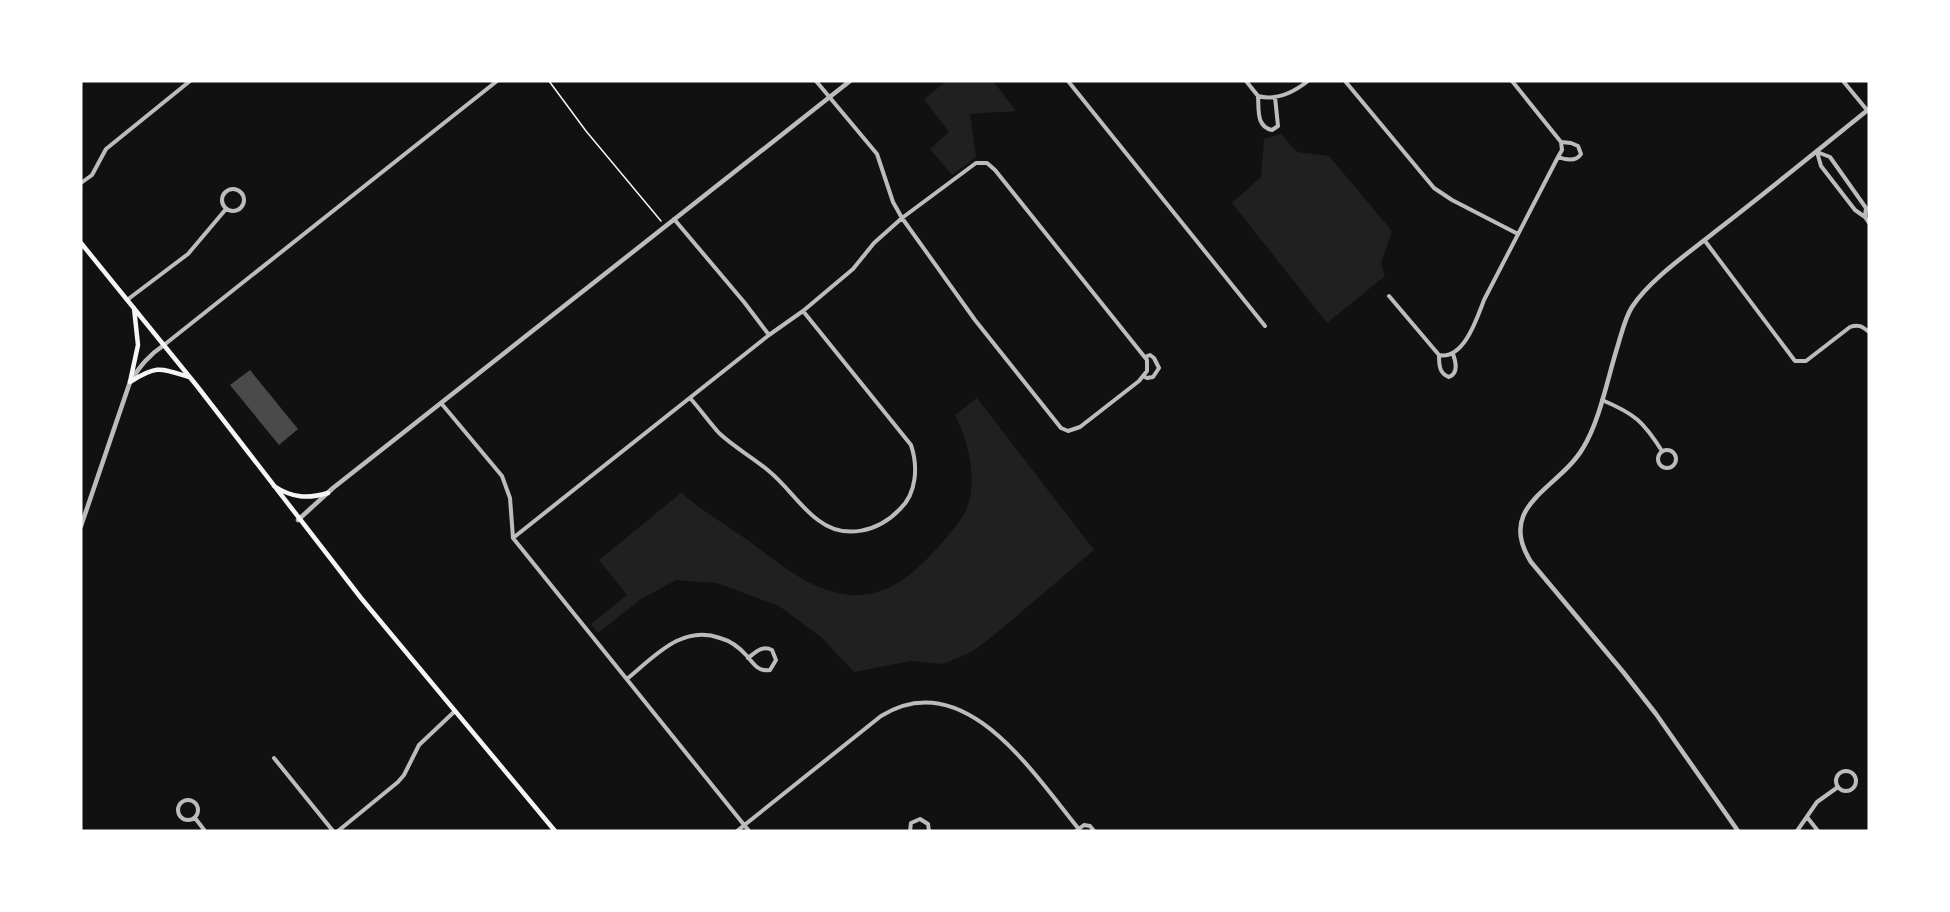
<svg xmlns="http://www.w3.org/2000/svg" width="1950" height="912" font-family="'Varela Round',sans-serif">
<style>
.green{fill:#202020}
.building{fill:#4a4a4a}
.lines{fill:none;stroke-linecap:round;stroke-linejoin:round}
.path{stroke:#f5f5f5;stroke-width:1.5}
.minor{stroke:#bcbcbc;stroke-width:4}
.tertiary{stroke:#bcbcbc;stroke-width:4.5}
.secondary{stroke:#f5f5f5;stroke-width:4.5}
</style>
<rect width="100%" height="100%" fill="#111"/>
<!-- green -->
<path class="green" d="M947 81H993L1016 111 970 114 976 157 952 175 930 149 949 132 924 99Z
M1281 134 1297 152 1329 156 1392 231 1381 263 1385 276 1327 323 1232 203 1261 177 1264 139Z
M977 398 1094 550 993 636 973 651 943 664 911 661 854 672 821 637 779 606 717 583 676 580 641 599 598 633 591 624 627 595 599 560 681 493C703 511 726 525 749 541 779 563 805 587 843 594 887 602 920 569 946 538 953 529 963 519 967 508 978 479 968 441 955 415Z"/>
<!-- building -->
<path class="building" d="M250 370 298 429 279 445 230 385Z"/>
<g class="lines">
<!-- path -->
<path class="path" d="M549 81 586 131 661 221"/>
<!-- minor -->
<path class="minor" d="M1068 81 1265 326
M1246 81 1258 96C1276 101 1294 92 1308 81
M1345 81 1434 188 1452 200 1518 234
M1512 81 1561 142
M1843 81 1867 110
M1258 96C1259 109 1256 127 1272 130L1278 126 1275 97
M1817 152 1821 166 1855 210 1865 217 1869 223
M1817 152 1830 157 1866 208 1865 217
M1558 157C1566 160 1576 162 1581 154L1578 146 1571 143 1561 142
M81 183 92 175 106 149 190 81
M222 200a11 11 0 1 1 22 0a11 11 0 1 1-22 0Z
M674 219 744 302 769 335
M1705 241 1795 361H1806L1850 327C1858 324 1862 326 1869 332
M1389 296 1439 355C1464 360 1477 318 1484 300L1558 157 1562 150 1561 142
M127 300 188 254 226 209
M164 345 497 81
M1439 355C1439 364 1439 374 1449 377 1459 373 1456 362 1453 354
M1143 376 1147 378 1153 377 1159 368 1154 358 1150 355 1145 357
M690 398C700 409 709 422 719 433 735 448 754 458 770 472 787 486 800 507 818 520 845 541 879 531 900 509 917 493 918 466 911 445L803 311
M1602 400C1635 414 1643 421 1662 451
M441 403 502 476 510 498 513 538 749 831
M1658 459a9 9 0 1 1 18 0a9 9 0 1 1-18 0Z
M513 538 769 335 803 311 853 269 874 243 902 218 976 163H987L995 170 1147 360V371L1139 381 1080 427 1068 431 1061 428 975 320 902 218 893 202 877 154 816 81
M627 679C654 657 682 624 720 638 731 641 740 648 747 656 754 664 758 672 770 670L776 660 772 650C762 645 756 652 748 658
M274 758 333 831
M1836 781a10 10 0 1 1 20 0a10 10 0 1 1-20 0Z
M178 810a10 10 0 1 1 20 0a10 10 0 1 1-20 0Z
M1807 817 1818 831
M195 818 205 831
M338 831 398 782 404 775 419 745 455 711
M737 831 881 716C964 664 1033 773 1078 828
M910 831 911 823 920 819 928 824 929 831
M1076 831 1084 825 1090 826 1094 831
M1797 831 1817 802 1838 787"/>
<!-- tertiary -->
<path class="tertiary" d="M298 520 333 488 850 81
M81 526 130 382C140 366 149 355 164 345
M1738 831 1656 714 1624 673 1531 562C1495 505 1559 489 1583 448 1600 421 1608 376 1618 345 1622 332 1625 318 1632 307 1650 279 1690 252 1716 231 1768 191 1818 150 1869 109"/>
<!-- secondary -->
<path class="secondary" d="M81 243 197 386 361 598 555 831
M130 382 138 345 134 308
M130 382C157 365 160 368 189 377
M274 486C292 498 308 499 328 493"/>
</g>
<!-- border -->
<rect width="1950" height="912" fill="none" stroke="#ffffff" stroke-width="165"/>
</svg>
